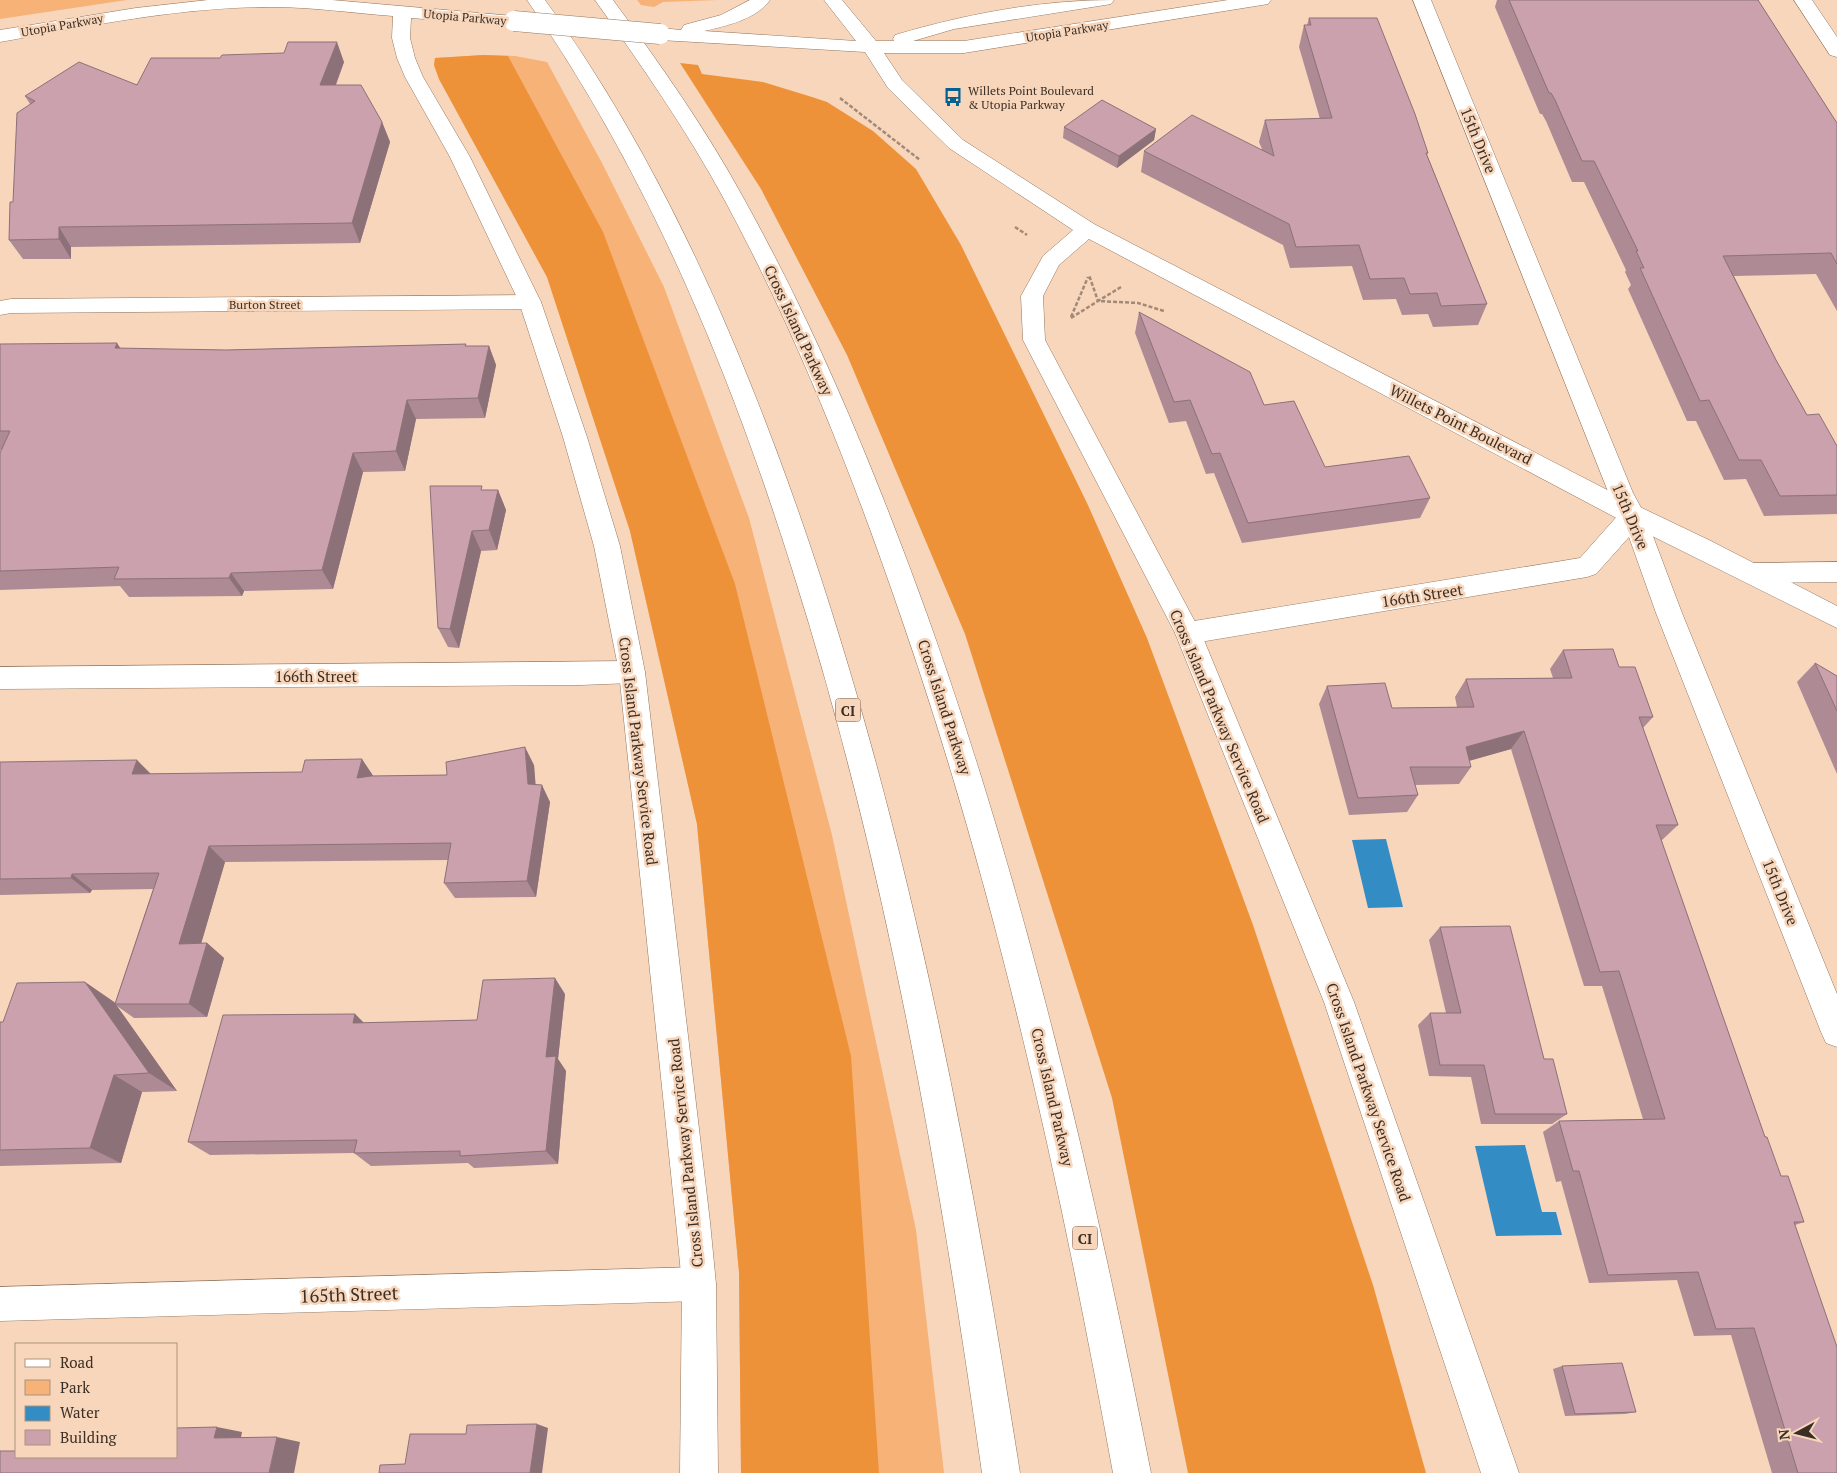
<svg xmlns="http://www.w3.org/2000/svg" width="1837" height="1473" font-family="'PT Serif',serif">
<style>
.green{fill:#f6b277}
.forest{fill:#ee9239}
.water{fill:#348cc5}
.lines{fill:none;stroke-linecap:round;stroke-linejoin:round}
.street-casing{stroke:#94775f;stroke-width:1}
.secondary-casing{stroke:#94775f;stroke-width:1}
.highway-casing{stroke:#94775f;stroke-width:1}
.path{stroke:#a28a77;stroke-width:2.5;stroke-dasharray:4 2;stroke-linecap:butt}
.street{fill:#fff;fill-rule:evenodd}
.secondary{fill:#fff;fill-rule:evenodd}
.highway{fill:#fff;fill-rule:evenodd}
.secondary-bridge-casing{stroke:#94775f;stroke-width:21;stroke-linecap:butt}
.secondary-bridge{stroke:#fff;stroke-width:20}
.wall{fill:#ae8a94}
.shaded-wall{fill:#8d7178}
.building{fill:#caa1ac;stroke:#8d7178}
.labels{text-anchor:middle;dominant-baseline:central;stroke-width:5;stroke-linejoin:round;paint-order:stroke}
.far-street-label{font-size:12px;fill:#3b2e24;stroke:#f7d6bc}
.far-poi-label{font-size:12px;fill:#3b2e24;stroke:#f7d6bc;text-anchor:start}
.shield{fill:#f7d6bc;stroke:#736052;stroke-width:1}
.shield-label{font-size:14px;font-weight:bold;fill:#3b2e24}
.street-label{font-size:15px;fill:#3b2e24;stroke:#f7d6bc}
.near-street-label{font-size:18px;fill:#3b2e24;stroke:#f7d6bc}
</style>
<rect width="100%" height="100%" fill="#f7d6bc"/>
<!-- green -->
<path class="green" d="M0 0H127L0 19Z
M637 0H718L663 2 654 7 641 5Z
M484 55 515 56 547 62 602 163 664 287 749 518 832 835 916 1230 944 1473H741L739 1272 697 824 630 531 547 277 439 79 434 65 435 58Z"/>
<!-- forest -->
<path class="forest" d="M484 55 508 56 603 232 735 584 851 1056 879 1473H741L739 1272 697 824 630 531 547 277 439 79 434 65 435 58Z
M680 63 698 65 702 74 763 82 812 97 827 102 873 131 916 169 961 245 1087 503 1147 638 1253 925 1373 1285 1426 1473H1188L1112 1098 965 634 847 355 761 189Z"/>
<!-- water -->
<path class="water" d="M1386 839 1403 907 1368 908 1352 840Z
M1525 1145 1542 1212H1556L1562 1235 1496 1236 1475 1146Z"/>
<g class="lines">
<!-- street casing -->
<g class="street-casing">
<path id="street" d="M1413 0H1431L1633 493 1645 515 1682 613 1837 994V1047L1826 1043 1821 1032 1656 613 1629 537 1596 574 1587 577 1188 644 1179 640 1175 633 1179 626 1188 622 1580 558 1620 513 1609 494Z
M1794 0H1812L1837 37V57L1830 55Z
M530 295 538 297 541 302 538 307 530 309 11 313 0 315V301L11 299Z
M1837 562V582L1750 583 1741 580 1737 573 1741 566 1750 563Z
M632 661 641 664 645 672 641 680 632 683 581 685 0 689V667Z
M699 1267 711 1272 716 1284 711 1296 699 1301 0 1321V1287Z"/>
</g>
<!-- secondary casing -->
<g class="secondary-casing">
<path id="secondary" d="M208 0H332L514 16 520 17 523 21 520 25 514 26 411 18 410 38 415 58 423 77 470 157 541 302 587 437 620 546 645 672 710 1222 716 1284 718 1473H680L682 1284 676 1222 619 672 594 546 563 437 519 302 450 157 405 77 397 58 392 38 393 16C352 13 312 7 271 7 180 7 89 26 0 42V30L136 8Z
M750 0H770C757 19 726 26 704 31L856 41 824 0H842L876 41H894L893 39 895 35C966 14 1040 0 1114 0L1111 4 1105 5 954 29 913 41H964L1228 0H1271L1268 4 1262 5 964 53H884L902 80 963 140 1094 224 1642 508 1711 541 1837 606V628L1624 522 1089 239 1059 265 1043 296 1045 340 1201 633 1354 1002 1519 1473H1481L1324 1002 1175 633 1023 340 1021 296 1043 256 1073 230 949 148 888 88 865 52 660 40 654 38 651 34 654 30 660 28 681 30 684 25 721 15Z"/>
</g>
<!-- highway casing -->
<g class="highway-casing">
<path id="highway" d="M527 0H545C658 155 738 338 801 519 908 828 969 1150 1020 1473H982C939 1169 886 865 793 572 730 371 648 173 527 0Z
M595 0H613C660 64 706 129 744 199 819 334 877 476 929 620 1028 898 1094 1185 1151 1473H1113C1060 1182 997 893 900 614 851 471 796 332 724 199 686 129 641 65 595 0Z"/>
</g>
<!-- path -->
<path class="path" d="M840 98 920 160
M1015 227 1027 235
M1121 287 1098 301 1138 303 1164 311
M1071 317 1088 277
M1071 318 1098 301 1089 275"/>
<!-- street -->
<use href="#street" class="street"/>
<!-- secondary -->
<use href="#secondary" class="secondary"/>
<!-- highway -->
<use href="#highway" class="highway"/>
<!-- secondary-bridge casing -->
<g class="secondary-bridge-casing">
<path id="secondary-bridge" d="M514 21 660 34"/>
</g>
<!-- secondary-bridge -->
<use href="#secondary-bridge" class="secondary-bridge"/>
</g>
<!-- wall -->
<path class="wall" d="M1497 0H1758L1837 123V311L1816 274 1734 276 1776 360 1807 415 1837 446V514L1764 516 1746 479 1724 480 1696 421H1687L1628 289 1631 285 1625 272 1626 270 1584 182H1572L1546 121 1542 114H1540L1495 7Z
M1309 18 1428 153 1427 155 1487 304 1478 325 1433 327 1428 314 1402 315 1396 299 1363 300 1352 266 1290 268 1283 245 1141 172 1144 151 1262 149 1259 142 1265 120 1320 119 1299 47 1304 25H1307Z
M344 62 336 85 382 122 390 142 360 243 71 247V259H23L9 240 13 202 30 104 25 96Z
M1064 127 1156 129 1154 140 1117 168 1063 138Z
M1139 312 1264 405 1325 467 1430 498 1420 518 1242 543 1214 473 1206 474 1186 421 1169 423 1135 333Z
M0 344 121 349 226 350 466 344V346H489L496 365 485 418 416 419 405 471 363 472 333 589 244 591 242 596 129 597 120 586 0 590V453L1 450H0Z
M484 490H498L506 510 497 550 481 551 459 648 448 647 438 628Z
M1563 650 1619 667 1653 717 1643 728 1678 825 1661 841 1765 1137 1781 1176 1804 1222 1795 1225 1837 1473H1772L1731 1335 1694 1336 1677 1280 1589 1283 1561 1181 1556 1182 1543 1132 1559 1121 1643 1119 1602 986H1584L1511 749 1469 761 1471 767 1459 784 1415 785 1418 795 1407 812 1349 815 1319 704 1327 686 1392 708 1457 707 1455 697 1466 679 1553 678 1550 669Z
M1815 663 1837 676V774L1797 682Z
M0 762 150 774 374 776 447 775 534 765 535 785 550 802 536 897 455 898 444 883 448 860 225 862 201 943H207L224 958 207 1017 134 1018 117 1006 177 1091 142 1092 121 1163 0 1166V1022H3L85 982 114 1002 115 1003 153 889 92 890 90 893 0 895Z
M1440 927 1544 1059 1567 1114 1552 1124H1481L1471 1077 1429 1076 1418 1025 1430 1013H1446L1429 940Z
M565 994 558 1059 566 1071 558 1164 474 1168 468 1163 371 1166 354 1153 210 1155 188 1142 355 1014 364 1023 477 1020Z
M1562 1366 1636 1412 1625 1414 1565 1416 1553 1369Z"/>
<!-- shaded-wall -->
<path class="shaded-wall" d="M337 42 344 62 328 105 320 85Z
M382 122 390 142 360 243 352 223Z
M1156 129 1154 140 1117 168 1119 156Z
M59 227 71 247V259L59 239Z
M117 343 130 363 115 348Z
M489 346 496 365 485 418 478 398Z
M407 400 416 419 405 471 396 451Z
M353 453 363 472 333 589 322 570Z
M498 490 506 510 497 550 489 530Z
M472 531 481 551 459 648 450 629Z
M231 573 244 591 242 596 229 578Z
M1524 731 1511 749 1454 765 1466 747Z
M525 747 534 765 537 801 528 784Z
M362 759 374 777 357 778Z
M137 760 154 777 132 774Z
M542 785 550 802 536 897 527 881Z
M209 846 225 862 197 958 179 944Z
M72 874 92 890 90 893 71 878Z
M207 943 224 958 207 1017 189 1004Z
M555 978 565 994 558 1059 566 1071 558 1164 546 1151V1057Z
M85 982 114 1002 116 1004H115L117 1006 177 1091 149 1073Z
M355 1014 371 1030 353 1023Z
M114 1075 142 1092 121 1163 90 1148Z
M537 1424 548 1428 542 1473H530Z
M217 1427 242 1432 240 1443 214 1438Z
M277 1437 300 1442 294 1473H269Z"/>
<!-- building -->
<path class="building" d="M1509 0H1758L1837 123V264L1831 253 1723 256 1776 360 1807 415 1819 414 1837 446V495L1780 496 1761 460H1739L1709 400 1700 401 1640 268H1644L1636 251H1638L1594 161H1582L1555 100 1551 93H1549Z
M1309 18H1377L1415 114 1428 153H1426L1487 304 1441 306 1437 293 1410 294 1404 278 1370 279 1359 245 1296 247 1289 224 1144 151 1192 115 1274 156 1265 120 1332 118 1304 25H1311Z
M288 42H337L320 85H361L382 122 352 223 59 227V239L9 240 10 202H13L17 113 35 101 25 96 79 62 137 85 151 58H220L222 55 284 53Z
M1102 100 1156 129 1119 156 1064 127Z
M1139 312 1250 372 1264 405 1294 401 1325 467 1409 456 1430 498 1248 523 1220 453 1212 454 1190 400 1174 402Z
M117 343 115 348 226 350 466 344 465 346H489L478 398 407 400 396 451 353 453 322 570 231 573 229 578 114 579 119 567 0 571V453L10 431H0V344Z
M430 486H482L481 490H498L489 530 472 531 450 629 438 628Z
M1613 649 1619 667H1635L1653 717H1639L1678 825H1656L1765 1137H1767L1781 1176H1788L1804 1222H1794L1837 1347V1473H1798L1754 1328 1716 1329 1698 1272 1608 1275 1579 1171H1573L1559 1121 1665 1119 1619 971 1600 972 1524 731 1466 747 1471 767H1410L1418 795 1358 798 1327 686 1385 683 1392 708 1474 707 1466 679 1572 678 1563 650Z
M1815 663 1837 676V711Z
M525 747 528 784 542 785 527 881 444 883 451 843 209 846 179 944 207 943 189 1004H115L159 873 72 874 71 878 0 879V762L137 760 132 774 302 772 305 760 362 759 357 778 371 776 447 775 446 762Z
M1510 926 1544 1059H1553L1567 1114H1495L1484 1065H1440L1430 1013H1461L1440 927Z
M555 978 546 1057 556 1056 546 1151 460 1156V1151L354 1153 357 1140 188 1142 223 1015 355 1014 353 1023 477 1020 483 980Z
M85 982 149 1073 114 1075 90 1148 0 1150V1022H3L17 983Z
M1622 1363 1636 1412 1575 1414 1562 1366Z
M537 1424 530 1473H379L380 1465 405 1464 410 1434H466L467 1425Z
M217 1427 214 1438 277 1437 269 1473H0V1451H16V1457H176V1428Z"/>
<!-- icons -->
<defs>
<g id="bus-bare" transform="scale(1.5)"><path d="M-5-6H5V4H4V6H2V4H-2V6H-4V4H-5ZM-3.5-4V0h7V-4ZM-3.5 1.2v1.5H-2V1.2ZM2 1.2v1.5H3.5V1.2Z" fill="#046192" stroke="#f7d6bc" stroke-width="2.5" paint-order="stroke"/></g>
</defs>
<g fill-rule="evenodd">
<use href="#bus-bare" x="953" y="97"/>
</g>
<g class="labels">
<!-- far-street labels -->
<g class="far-street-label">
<text transform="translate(465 17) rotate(5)">Utopia Parkway</text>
<text transform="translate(62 25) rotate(-10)">Utopia Parkway</text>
<text transform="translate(1067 31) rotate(-9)">Utopia Parkway</text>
<text x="265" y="304">Burton Street</text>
</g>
<!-- far-poi labels -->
<g class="far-poi-label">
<text x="968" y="90">Willets Point Boulevard<tspan x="968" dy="14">&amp; Utopia Parkway</tspan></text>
</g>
<!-- shield labels -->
<g class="shield">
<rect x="835.5" y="698.5" width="25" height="23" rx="4"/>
<rect x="1072.5" y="1226.5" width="25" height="23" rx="4"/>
</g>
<g class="shield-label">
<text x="848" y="710">CI</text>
<text x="1085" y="1238">CI</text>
</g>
<!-- street labels -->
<g class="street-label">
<text transform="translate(1479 140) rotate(68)">15th Drive</text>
<text transform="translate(799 330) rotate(65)">Cross Island Parkway</text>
<text transform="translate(1461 424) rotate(27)">Willets Point Boulevard</text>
<text transform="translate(1631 516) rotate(67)">15th Drive</text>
<text transform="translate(1422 595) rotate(-9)">166th Street</text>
<text x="316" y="676">166th Street</text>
<text transform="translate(945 707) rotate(72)">Cross Island Parkway</text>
<text transform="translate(1220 716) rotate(67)">Cross Island Parkway Service Road</text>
<text transform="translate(639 751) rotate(83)">Cross Island Parkway Service Road</text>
<text transform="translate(1781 892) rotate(68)">15th Drive</text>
<text transform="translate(1369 1092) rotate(71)">Cross Island Parkway Service Road</text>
<text transform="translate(1053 1097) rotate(77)">Cross Island Parkway</text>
<text transform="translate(685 1153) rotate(-96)">Cross Island Parkway Service Road</text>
</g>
<!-- near-street labels -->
<g class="near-street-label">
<text transform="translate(349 1294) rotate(-2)">165th Street</text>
</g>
</g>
<!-- legend -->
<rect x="15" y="1343" width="162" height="115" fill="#f7d6bc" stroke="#ac937f"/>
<rect x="25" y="1359" width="25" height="8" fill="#ffffff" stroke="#ac937f"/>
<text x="60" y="1368" font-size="15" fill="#3b2e24">Road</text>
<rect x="25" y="1380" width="25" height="15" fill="#f6b277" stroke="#ac937f"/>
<text x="60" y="1393" font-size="15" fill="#3b2e24">Park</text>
<rect x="25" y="1406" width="25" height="15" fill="#348cc5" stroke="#ac937f"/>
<text x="60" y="1418" font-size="15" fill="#3b2e24">Water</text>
<rect x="25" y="1430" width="25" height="15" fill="#caa1ac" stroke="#ac937f"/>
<text x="60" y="1443" font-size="15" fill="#3b2e24">Building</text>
<!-- north arrow -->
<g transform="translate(1797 1433) rotate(263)" stroke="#f7d6bc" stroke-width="4" paint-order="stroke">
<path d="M0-4L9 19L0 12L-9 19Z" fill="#3b2e24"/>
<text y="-8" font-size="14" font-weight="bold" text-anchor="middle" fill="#3b2e24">N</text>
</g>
</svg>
